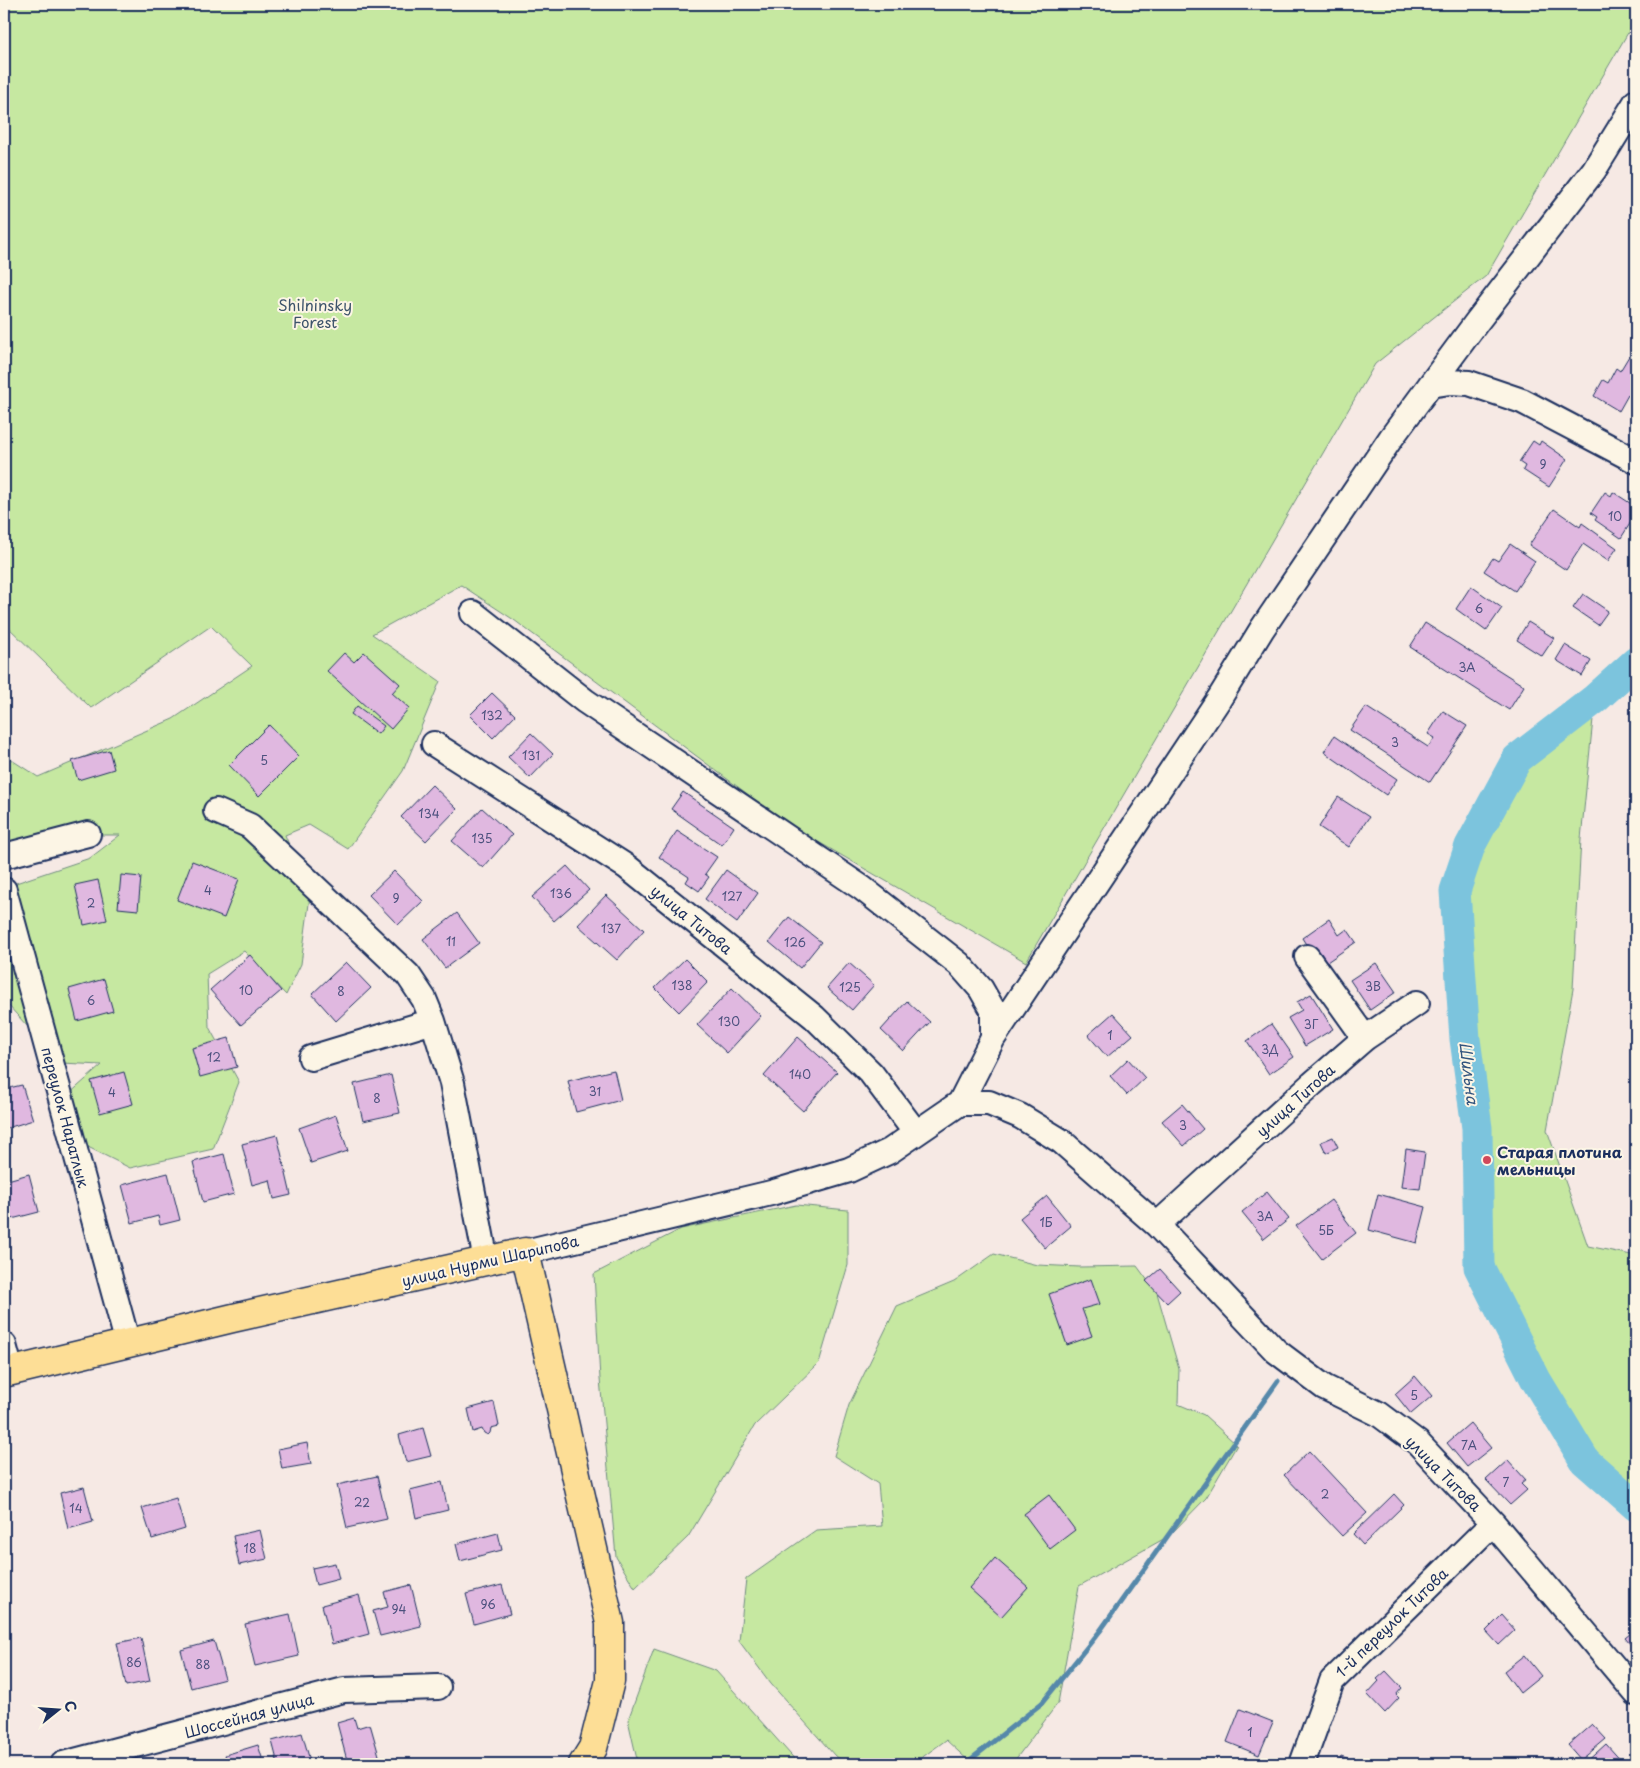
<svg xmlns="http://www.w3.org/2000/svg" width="1640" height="1768" font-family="'Playpen Sans',sans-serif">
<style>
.green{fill:#c6e8a1;stroke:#708c80}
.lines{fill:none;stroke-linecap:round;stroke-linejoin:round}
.stream{stroke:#58a;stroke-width:5}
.river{stroke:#7cc4dd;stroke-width:31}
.building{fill:#e0b8e0;stroke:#1b2f5e}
.minor-casing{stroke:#1b2f5e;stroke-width:28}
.major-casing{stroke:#1b2f5e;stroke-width:31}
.minor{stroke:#fcf5e5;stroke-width:24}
.major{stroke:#fdde96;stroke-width:28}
.poi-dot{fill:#d1495b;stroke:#fcf5e5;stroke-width:2}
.labels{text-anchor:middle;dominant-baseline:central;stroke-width:4;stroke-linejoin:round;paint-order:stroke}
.number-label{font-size:12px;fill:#4c517e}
.park-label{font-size:15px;fill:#3d546b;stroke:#fcf5e5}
.street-label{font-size:15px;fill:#1b2f5e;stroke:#fcf5e5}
.poi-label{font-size:15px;font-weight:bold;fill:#1b2f5e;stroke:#fcf5e5;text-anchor:start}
.water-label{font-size:16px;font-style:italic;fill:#33547e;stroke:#fcf5e5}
</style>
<rect width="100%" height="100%" fill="#f6e9e4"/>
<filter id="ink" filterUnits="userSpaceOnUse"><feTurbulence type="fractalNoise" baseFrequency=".02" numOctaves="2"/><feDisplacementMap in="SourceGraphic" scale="10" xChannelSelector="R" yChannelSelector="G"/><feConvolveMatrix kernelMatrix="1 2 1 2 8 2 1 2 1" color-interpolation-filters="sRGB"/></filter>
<g filter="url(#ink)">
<!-- green -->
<path class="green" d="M4 4H1636V19L1486 276 1375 364 1026 962 789 825 514 620 461 585 372 634 440 681 403 771 348 849 309 825 285 835 310 896 301 964 286 995 244 951 207 974 209 1027 239 1082 213 1149 130 1168 88 1147 52 1109 102 1065 61 1063 7 1004 4 1002V887L90 858 120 835H83L4 856V755L38 777 173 719 252 666 211 626 91 708 4 623Z
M1595 699 1581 839 1573 989 1547 1130 1588 1246 1636 1256V1506L1585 1461 1536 1380 1479 1267 1477 1128 1465 1039 1455 891 1470 846 1517 759Z
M796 1205 848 1210V1265L819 1363 755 1425 688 1537 635 1588 616 1557 600 1379 594 1274 681 1229Z
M994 1254 1037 1265 1080 1267 1137 1266 1157 1293 1179 1369 1178 1404 1204 1415 1237 1445 1206 1498 1169 1536 1079 1586 1058 1703 1015 1760 994 1764H972L946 1740 913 1764H850L835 1756 771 1684 739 1641 746 1579 816 1530 882 1526 878 1484 834 1456 849 1405 897 1306 954 1282Z
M654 1649 716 1671 799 1764H638L628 1720Z"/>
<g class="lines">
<!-- stream -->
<path class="stream" d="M965 1764 1042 1703 1100 1631 1278 1381"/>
<!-- river -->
<path class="river" d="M1636 662 1595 699 1517 759 1470 846 1455 891 1465 1039 1477 1128 1479 1267 1536 1380 1585 1461 1636 1506"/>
</g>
<!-- building -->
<path class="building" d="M1636 352V390L1631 397 1628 395 1619 411 1594 396 1603 380 1608 383 1616 368 1620 371 1629 356 1633 358Z
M1533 441 1539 445 1541 441 1567 459 1549 487 1523 470 1525 466 1519 462Z
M1605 492 1611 496 1613 492 1636 507V514L1621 538 1595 520 1597 517 1591 513Z
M1554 509 1580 527 1582 523 1617 548 1608 561 1583 544 1566 570 1529 545Z
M1510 544 1535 561 1515 591 1484 571 1493 558 1498 561Z
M1471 586 1502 608 1486 631 1456 609Z
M1583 594 1608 611 1598 625 1573 608Z
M1528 622 1554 638 1542 656 1517 640Z
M1425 623 1524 686 1509 710 1410 647Z
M1565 645 1591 661 1582 676 1556 660Z
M364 652 400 684 392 693 409 708 391 729 327 671 344 653 354 662Z
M492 693 515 715 493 738 470 715Z
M357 706 384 726 378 734 351 714Z
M1366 707 1428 747 1435 738 1428 734 1443 711 1467 726 1430 782 1350 730Z
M269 725 299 756 259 796 229 765Z
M531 733 553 754 530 778 508 757Z
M1334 736 1397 779 1386 795 1324 752Z
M109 750 114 769 78 780 72 761Z
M432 785 457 809 426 841 401 817Z
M683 792 734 827 722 845 671 809Z
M1338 797 1369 817 1349 847 1319 827Z
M482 808 512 835 483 868 452 841Z
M677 831 717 857 705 874 709 877 699 891 686 882 689 877 659 857Z
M192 861 239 879 224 918 177 900Z
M567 866 589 890 554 921 532 897Z
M726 870 758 893 737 923 705 899Z
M394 871 423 901 398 925 369 895Z
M121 875 141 877 138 910 118 908Z
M98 880 107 920 84 925 75 885Z
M606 895 644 930 617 960 578 925Z
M457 913 479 943 445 968 423 939Z
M789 917 821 942 800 968 769 942Z
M1329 919 1339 935 1347 929 1356 942 1327 962 1320 952 1314 957 1302 938Z
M250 955 281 991 241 1025 210 990Z
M685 959 708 982 679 1012 655 988Z
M346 962 371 988 336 1021 312 994Z
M849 963 874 985 852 1010 827 988Z
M1376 963 1396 992 1370 1010 1350 980Z
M104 979 113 1011 77 1021 69 989Z
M732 988 761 1016 727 1053 697 1025Z
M1311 994 1333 1029 1305 1046 1288 1018 1302 1010 1297 1002Z
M907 1001 930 1022 903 1051 881 1030Z
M1113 1013 1133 1035 1107 1057 1088 1035Z
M1271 1024 1294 1057 1269 1074 1247 1041Z
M798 1037 837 1072 803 1111 764 1076Z
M229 1038 237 1067 200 1077 192 1048Z
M1128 1059 1145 1078 1127 1095 1110 1076Z
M614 1070 621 1100 576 1112 568 1081Z
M124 1072 133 1104 100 1113 91 1081Z
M391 1075 400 1113 363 1121 354 1084Z
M8 1083 9 1088 22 1085 33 1120 4 1129V1084Z
M1182 1104 1203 1129 1184 1146 1162 1121Z
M336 1115 348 1151 311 1163 299 1128Z
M277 1135 291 1195 274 1199 270 1180 252 1185 242 1144Z
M1333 1137 1338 1147 1326 1153 1321 1142Z
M1406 1149 1425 1152 1420 1189 1401 1187Z
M224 1154 234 1194 203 1202 193 1162Z
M168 1173 180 1220 160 1225 158 1216 132 1223 122 1185Z
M29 1174 39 1212 4 1221V1181Z
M1267 1192 1289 1219 1264 1239 1242 1212Z
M1378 1194 1426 1207 1417 1243 1369 1230Z
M1047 1196 1071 1226 1045 1248 1020 1218Z
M1331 1200 1356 1233 1322 1259 1296 1226Z
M1160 1269 1180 1291 1167 1303 1146 1281Z
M1091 1279 1100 1304 1082 1309 1092 1336 1067 1345 1049 1294Z
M1415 1376 1432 1396 1411 1414 1395 1394Z
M494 1402 499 1426 491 1428 490 1433 488 1435 484 1433 482 1429 473 1432 468 1409Z
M1470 1423 1491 1448 1467 1467 1447 1443Z
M423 1428 431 1456 406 1462 399 1435Z
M307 1443 311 1464 282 1469 278 1449Z
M1309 1451 1367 1513 1342 1536 1284 1475Z
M1508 1460 1526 1480 1521 1484 1527 1490 1510 1505 1486 1480Z
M377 1476 387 1519 347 1528 337 1485Z
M442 1482 448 1510 416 1518 410 1490Z
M84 1487 93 1522 68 1529 60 1493Z
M1394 1494 1404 1505 1363 1545 1353 1534Z
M1049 1495 1075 1530 1050 1549 1024 1514Z
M176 1498 185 1529 152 1539 142 1508Z
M260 1530 267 1559 239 1565 233 1536Z
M498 1533 502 1550 460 1561 456 1544Z
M995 1558 1028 1587 1001 1617 969 1588Z
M335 1563 339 1579 316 1585 312 1568Z
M411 1585 421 1626 380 1636 373 1611 388 1607 384 1592Z
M502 1585 510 1614 474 1624 466 1594Z
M359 1595 369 1634 332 1644 322 1605Z
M290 1614 299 1656 255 1666 245 1624Z
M1502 1615 1515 1630 1499 1645 1486 1631Z
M1636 1629V1651L1625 1638Z
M141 1638 150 1681 126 1686 117 1643Z
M214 1641 225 1679 191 1688 181 1650Z
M1524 1655 1541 1676 1520 1693 1504 1671Z
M1386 1671 1402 1688 1396 1695 1399 1698 1385 1713 1367 1694 1379 1681 1377 1679Z
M1240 1709 1273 1722 1259 1755 1227 1742Z
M354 1718 357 1728 370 1724 380 1759 361 1764H348L337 1723Z
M1592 1724 1606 1739 1581 1760 1568 1745Z
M302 1733 311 1764H278L272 1741Z
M1606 1744 1624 1764H1584Z
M258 1745 264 1764H228L225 1755Z
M1341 1756 1352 1760 1350 1764H1338Z"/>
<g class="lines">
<!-- minor casing -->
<g class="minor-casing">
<path id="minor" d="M1430 385 1450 382 1469 383 1522 401 1636 461
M473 613 585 701 862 888 959 964 981 989 993 1010V1038
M434 744 627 867 814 1017 871 1073 916 1133
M216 811 250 826 408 975 424 999 433 1021 452 1083 486 1261
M4 856 88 834
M4 890 128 1344
M1307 957 1365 1038
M311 1058 433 1021
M960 1103H989L1020 1116 1061 1141 1157 1225 1276 1351 1324 1387 1379 1414 1418 1443 1493 1523 1636 1693
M1157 1225 1312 1084 1365 1038 1417 1003
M525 1252 771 1193 849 1170 890 1151 960 1103 993 1038 1219 699 1262 629 1391 438 1476 323 1594 170 1636 102
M4 1345 11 1371
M63 1764 344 1690 438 1687
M1302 1764 1332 1681 1493 1523"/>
</g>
<!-- major casing -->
<g class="major-casing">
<path id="major" d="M4 1373 233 1318 525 1252 610 1623V1681L593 1748 583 1764"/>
</g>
<!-- minor -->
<use href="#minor" class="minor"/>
<!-- major -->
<use href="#major" class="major"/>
</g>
</g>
<!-- markers -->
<circle class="poi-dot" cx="1487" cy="1160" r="5"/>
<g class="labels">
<!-- number labels -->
<g class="number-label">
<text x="1543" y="464">9</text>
<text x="1615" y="516">10</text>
<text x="1479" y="608">6</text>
<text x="1467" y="667">3А</text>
<text x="492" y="715">132</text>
<text x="1395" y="742">3</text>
<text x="531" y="755">131</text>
<text x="264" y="760">5</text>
<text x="429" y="813">134</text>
<text x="482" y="838">135</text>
<text x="208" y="890">4</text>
<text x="561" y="893">136</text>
<text x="732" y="896">127</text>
<text x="396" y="898">9</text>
<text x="91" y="903">2</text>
<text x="611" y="928">137</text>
<text x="451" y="941">11</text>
<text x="795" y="942">126</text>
<text x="682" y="985">138</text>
<text x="1373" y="986">3В</text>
<text x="850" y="987">125</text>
<text x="246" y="990">10</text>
<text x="341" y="991">8</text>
<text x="91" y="1000">6</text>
<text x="729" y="1021">130</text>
<text x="1311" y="1024">3Г</text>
<text x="1110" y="1035">1</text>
<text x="1270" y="1049">3Д</text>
<text x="214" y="1057">12</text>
<text x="800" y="1074">140</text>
<text x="595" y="1091">31</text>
<text x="112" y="1092">4</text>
<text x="377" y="1098">8</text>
<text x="1183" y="1125">3</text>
<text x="1265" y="1216">3А</text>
<text x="1046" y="1222">1Б</text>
<text x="1326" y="1230">5Б</text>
<text x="1414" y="1395">5</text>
<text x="1469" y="1445">7А</text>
<text x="1506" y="1482">7</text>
<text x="1325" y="1494">2</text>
<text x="362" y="1502">22</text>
<text x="76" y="1508">14</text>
<text x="250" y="1548">18</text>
<text x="488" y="1604">96</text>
<text x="399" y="1609">94</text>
<text x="134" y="1662">86</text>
<text x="203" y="1664">88</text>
<text x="1250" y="1732">1</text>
</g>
<!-- park labels -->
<g class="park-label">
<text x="315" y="304">Shilninsky<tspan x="315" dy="17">Forest</tspan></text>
</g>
<!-- street labels -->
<g class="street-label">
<text transform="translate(692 919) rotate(39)">улица Титова</text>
<text transform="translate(1295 1100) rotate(-42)">улица Титова</text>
<text transform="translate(66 1117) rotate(75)">переулок Наратлык</text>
<text transform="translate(490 1260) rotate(-13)">улица Нурми Шарипова</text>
<text transform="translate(1444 1473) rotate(45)">улица Титова</text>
<text transform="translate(1391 1622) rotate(-44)">1-й переулок Титова</text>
<text transform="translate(249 1715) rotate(-15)">Шоссейная улица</text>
</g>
<!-- poi labels -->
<g class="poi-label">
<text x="1497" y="1151">Старая плотина<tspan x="1497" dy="17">мельницы</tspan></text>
</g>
<!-- water labels -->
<g class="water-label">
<text transform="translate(1470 1073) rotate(83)">Шильна</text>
</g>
</g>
<!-- margin -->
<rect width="1640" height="1768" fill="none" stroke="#fcf5e5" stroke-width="20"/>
<rect x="10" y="10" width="1620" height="1748" fill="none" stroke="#1b2f5e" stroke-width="2" filter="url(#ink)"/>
<!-- north arrow -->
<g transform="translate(58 1710) rotate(73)" stroke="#fcf5e5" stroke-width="4" paint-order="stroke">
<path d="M0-4L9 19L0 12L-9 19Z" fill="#1b2f5e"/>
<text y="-8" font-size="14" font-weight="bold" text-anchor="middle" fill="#1b2f5e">С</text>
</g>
</svg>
